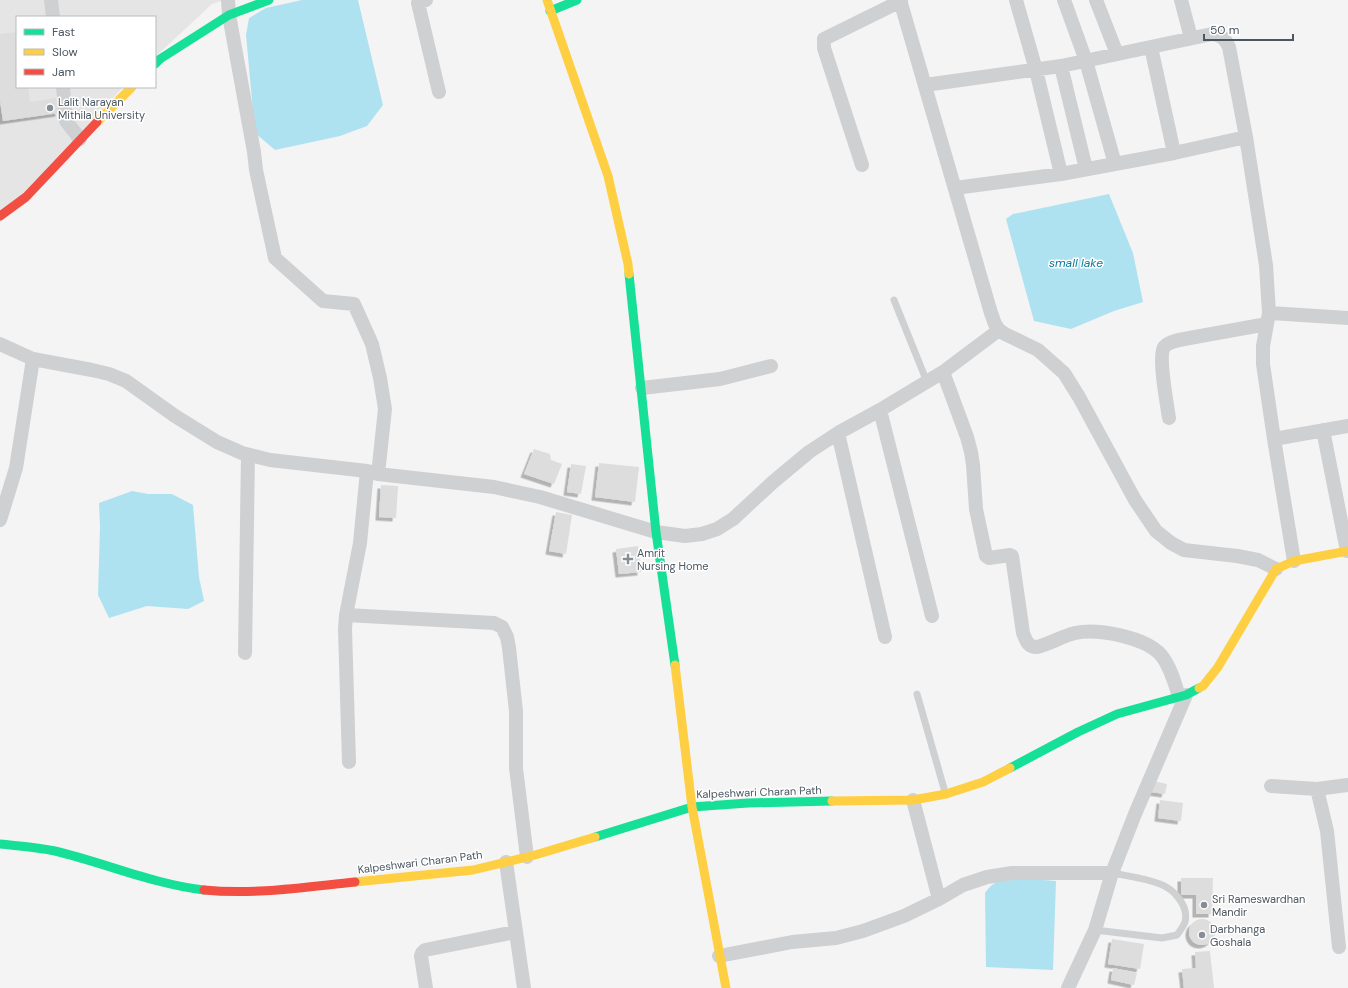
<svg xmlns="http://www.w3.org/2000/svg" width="1348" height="988" font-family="'DM Sans',sans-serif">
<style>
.education{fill:#e6e5e6}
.water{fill:#aee2f0}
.building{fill:#ddddde;filter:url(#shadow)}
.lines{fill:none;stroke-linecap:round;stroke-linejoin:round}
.lane{stroke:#ced0d2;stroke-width:7}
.street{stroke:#ced0d2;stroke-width:14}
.fast{stroke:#16e098;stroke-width:9}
.slow{stroke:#ffcf43;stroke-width:9}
.jam{stroke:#f24e42;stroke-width:9}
.poi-dot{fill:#868d94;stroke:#fff;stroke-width:1.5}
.labels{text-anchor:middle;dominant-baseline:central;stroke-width:3;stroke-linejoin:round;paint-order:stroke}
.poi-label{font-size:11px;fill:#4a5661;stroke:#fff;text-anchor:start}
.street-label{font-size:11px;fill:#4a5661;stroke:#fff}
.water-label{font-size:12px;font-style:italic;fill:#0c7c9b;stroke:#fff}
</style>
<defs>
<filter id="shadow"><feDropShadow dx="-3.5" dy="3.5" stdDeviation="0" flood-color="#0004"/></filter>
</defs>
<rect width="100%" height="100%" fill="#f4f4f4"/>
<!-- education -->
<path class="education" d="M0 0H224L212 4 155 57V17H17V87H123L0 223Z"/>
<!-- water -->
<path class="water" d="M302 0H358L383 105 367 126 340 136 275 150 255 133 246 35 249 18 266 8Z
M1109 194 1133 253 1143 302 1114 311 1071 329 1034 321 1006 219 1013 214Z
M132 491 148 494H172L193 505 199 577 204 601 188 609 147 606 109 618 98 595 100 527 99 503Z
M1019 878 1056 881 1053 970 986 967 985 893C994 879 1004 880 1019 878Z"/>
<!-- building -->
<path class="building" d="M17 32V87H28L30 102 56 98 59 113 3 121 0 101V34Z
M534 449 550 454 551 460 562 464 554 484 524 474Z
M599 463 639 467 635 502 595 497Z
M571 464 586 466 581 494 567 492Z
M381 485 398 486 396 518 379 517Z
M556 512 572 515 566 554 549 551Z
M638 546 641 572 619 574 616 549Z
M1153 781 1167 784 1165 794 1151 792Z
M1160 800 1183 803 1181 821 1158 818Z
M1181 878H1213L1212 914H1196V895H1181Z
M1189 932a13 13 0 1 1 26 0a13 13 0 1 1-26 0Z
M1112 939 1144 944 1140 969 1108 964Z
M1210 951 1214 988H1184L1182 969 1196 968 1195 952Z
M1113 968 1137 973 1134 985 1111 980Z"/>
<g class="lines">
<!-- lane -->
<path class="lane" d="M894 300 927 382
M917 694 945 792
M1095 930 1162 938 1177 935C1180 931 1183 927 1185 922 1189 906 1174 889 1160 884 1145 878 1128 876 1112 873"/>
<!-- street -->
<path class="street" d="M51 0 53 17
M228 0 229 15 254 152 256 170 275 258 323 301 354 304 372 344 380 378 385 409 378 474
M426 0 418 3 439 92
M900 0 991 313 995 324 999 330 1005 334 1038 350 1064 373 1079 397 1135 500 1156 531 1171 543 1184 550 1237 556 1258 560 1276 569
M1016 0 1036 70 1061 174
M1064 0 1086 61 1115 164
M1096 0 1117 54
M1181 0 1191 38
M1151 47 1174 153
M1061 66 1086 169
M925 85 1061 66 1212 34C1222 35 1225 39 1229 47L1246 137 1266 265 1269 313 1263 346V364L1274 439 1294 561
M63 87 66 121 80 139
M862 165 824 48V39L901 1
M955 188 1061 174 1174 153 1246 137
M1269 313 1348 318
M0 344 33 359 92 370 109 374 126 381 175 416 217 442 242 453 270 460 367 471 378 474 494 487 540 497 656 532 685 536 702 534 717 529 733 519 773 482 809 452 838 433 880 410 943 372 999 330
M943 372 967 437 971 452 973 465 976 509 986 556 989 558 1010 555 1012 556 1023 633C1026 641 1028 647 1037 647 1050 644 1062 636 1075 633 1097 628 1145 637 1161 655 1170 666 1175 683 1179 697
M642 388 720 379 771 366
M880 410 932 616
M1169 418C1167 404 1158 357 1164 347 1168 342 1178 340 1184 339L1267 324
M1323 430 1347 551
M838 433 885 637
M1274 439 1348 426
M0 520 16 468 33 359
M346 615 494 623 502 627 507 637 509 648 516 711V768L527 857
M245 653 248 455
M349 762 345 629 346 615 360 543 367 471
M1271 786 1317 789 1348 785
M1317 789 1327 831 1339 947
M913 800 939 899
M506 862 524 988
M719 956 792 942 836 938 863 931 904 916 939 899 963 885 987 877 1012 873H1112
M426 988 421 956 422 953 425 950 515 932
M1068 988 1095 930 1112 873 1135 814 1186 695"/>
<!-- fast -->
<path class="fast" d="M550 11 577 0
M155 64 160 59 229 15 269 0
M629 274 656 532 675 665
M1010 768 1078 732 1117 714 1186 695 1199 688
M595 837 692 807 748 803 832 801
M0 844C18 846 37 847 55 851 105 863 153 884 204 890"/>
<!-- slow -->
<path class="slow" d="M547 0 608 176 628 264 629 274
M97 122 132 87
M675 665 692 807 726 988
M1199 688 1203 686 1218 667 1276 569 1294 561 1348 551
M832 801 913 800 946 794 983 782 1010 768
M355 882 473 870 535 855 595 837"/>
<!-- jam -->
<path class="jam" d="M0 216 26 197 97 122
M204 890C254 895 305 887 355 882"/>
</g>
<!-- markers -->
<g class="poi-dot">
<circle cx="50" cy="108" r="4"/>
<path d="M626 553h4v4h4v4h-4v4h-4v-4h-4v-4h4z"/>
<circle cx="1204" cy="905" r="4"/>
<circle cx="1202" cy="935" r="4"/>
</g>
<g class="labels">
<!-- poi labels -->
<g class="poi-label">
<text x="58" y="102">Lalit Narayan<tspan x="58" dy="13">Mithila University</tspan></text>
<text x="637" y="553">Amrit<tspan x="637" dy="13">Nursing Home</tspan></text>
<text x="1212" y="899">Sri Rameswardhan<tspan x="1212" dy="13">Mandir</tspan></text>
<text x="1210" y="929">Darbhanga<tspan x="1210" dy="13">Goshala</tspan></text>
</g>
<!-- street labels -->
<g class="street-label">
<text transform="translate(759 792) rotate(-2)">Kalpeshwari Charan Path</text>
<text transform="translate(420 862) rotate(-7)">Kalpeshwari Charan Path</text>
</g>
<!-- water labels -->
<g class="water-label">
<text x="1076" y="263">small lake</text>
</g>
</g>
<!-- legend -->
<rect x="16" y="16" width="140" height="72" fill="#ffffff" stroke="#b7bbc0"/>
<rect x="24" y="29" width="20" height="6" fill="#16e098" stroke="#b7bbc0"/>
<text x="52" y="36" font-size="12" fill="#4a5661">Fast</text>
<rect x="24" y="49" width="20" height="6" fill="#ffcf43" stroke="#b7bbc0"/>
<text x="52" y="56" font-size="12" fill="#4a5661">Slow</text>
<rect x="24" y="69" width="20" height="6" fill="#f24e42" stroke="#b7bbc0"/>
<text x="52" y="76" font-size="12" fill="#4a5661">Jam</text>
<!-- scale -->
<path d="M1204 34v6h89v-6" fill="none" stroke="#4a5661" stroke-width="2"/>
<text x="1210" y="34" font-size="12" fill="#4a5661" stroke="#ffffff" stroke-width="3" paint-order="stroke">50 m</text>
</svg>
